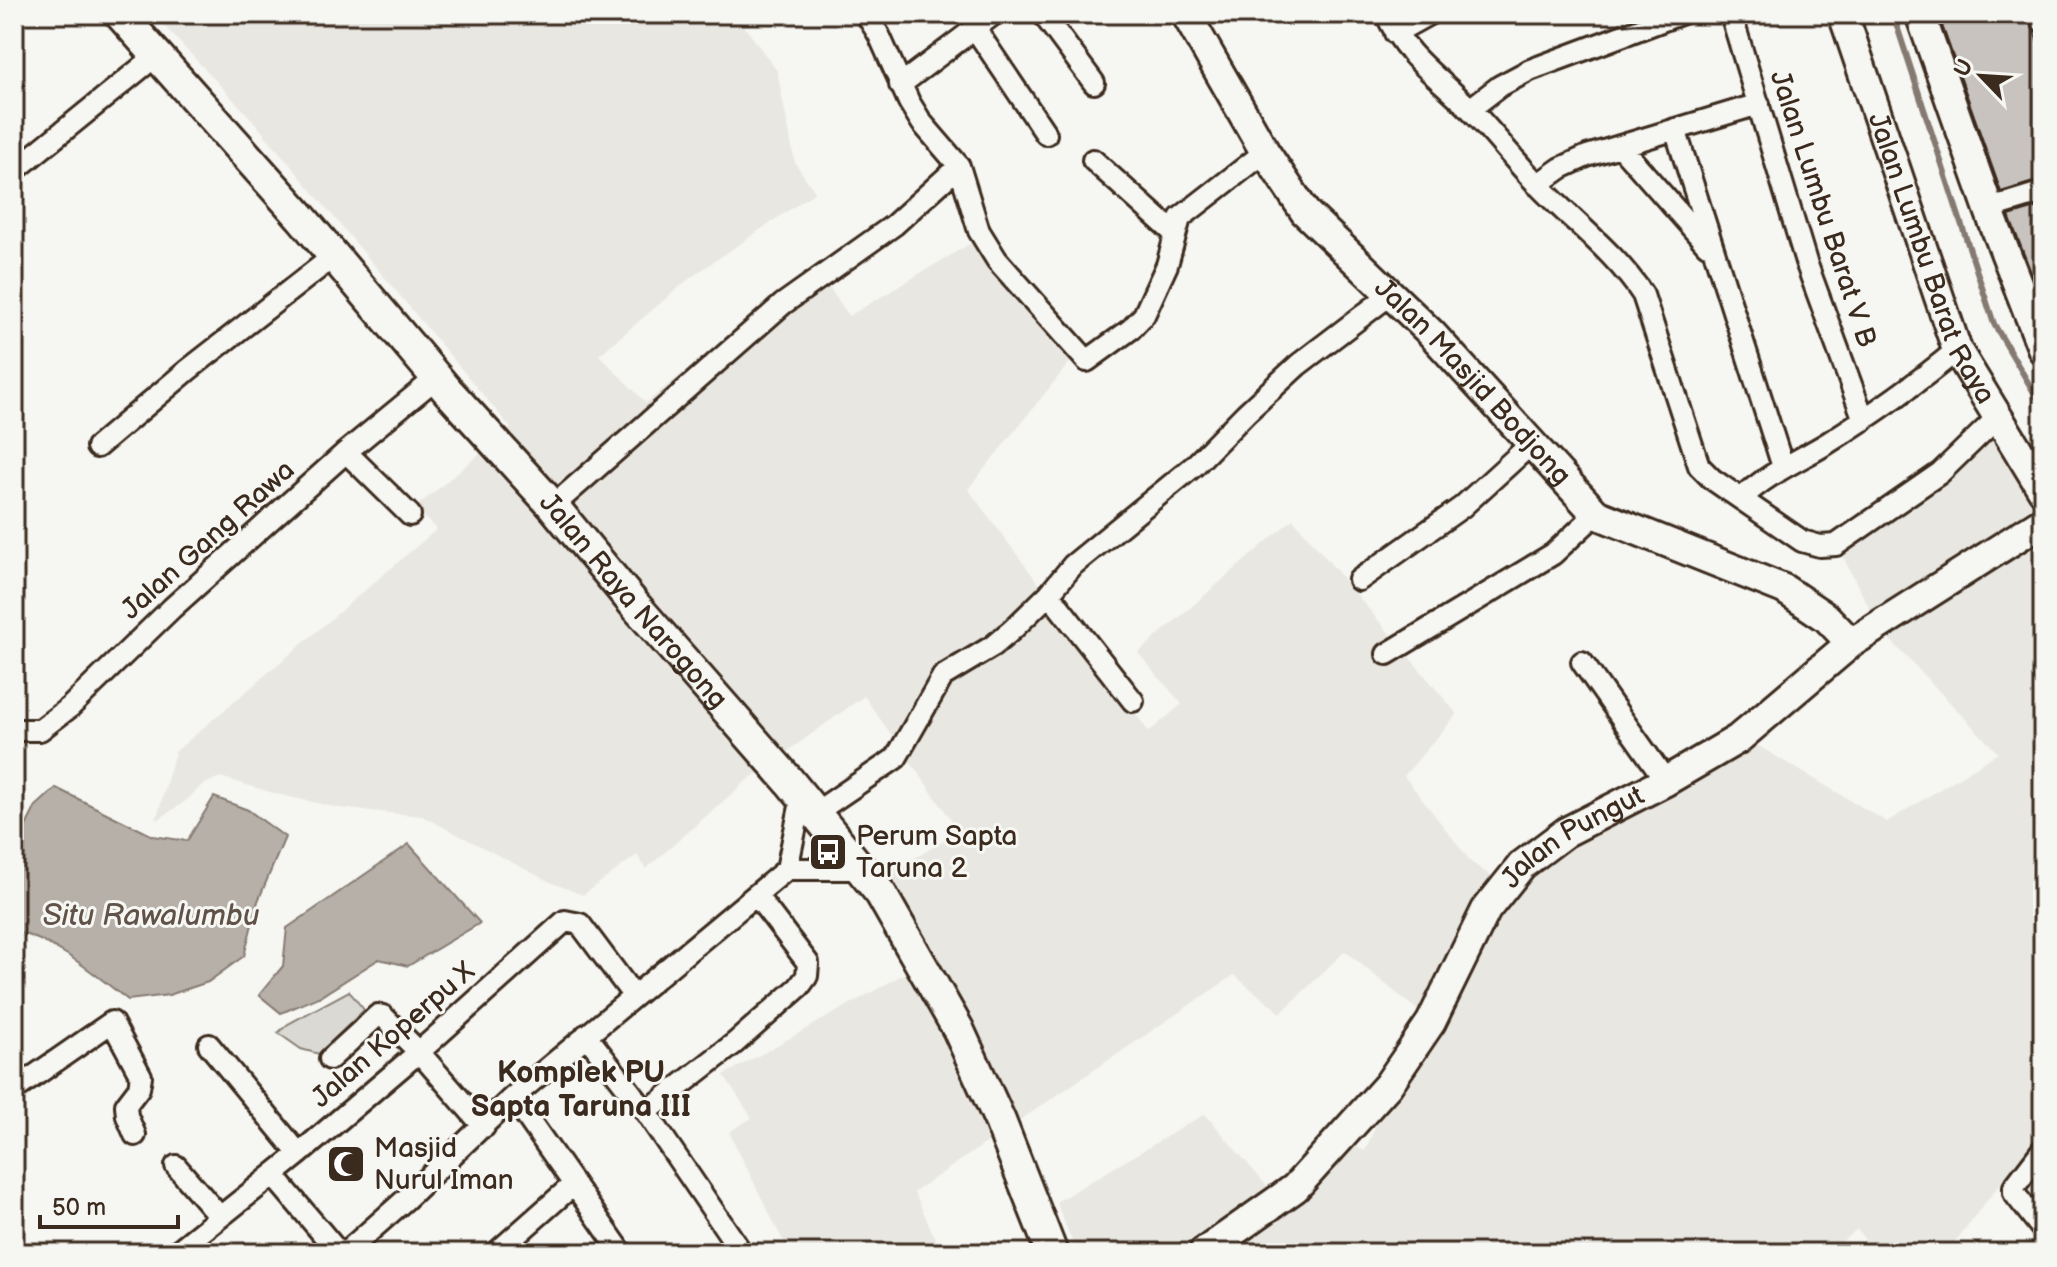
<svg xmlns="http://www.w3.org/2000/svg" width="2057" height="1267" font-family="'Balsamiq Sans',sans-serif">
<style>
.built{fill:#e8e7e2}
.green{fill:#dad9d3;stroke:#8a8278;stroke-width:2}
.water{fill:#b6b0a9;stroke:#857a71;stroke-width:2}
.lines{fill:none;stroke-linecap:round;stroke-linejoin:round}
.stream{stroke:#857a71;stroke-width:6}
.building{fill:#c8c3be;stroke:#3b2a1e;stroke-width:2}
.street-casing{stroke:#3b2a1e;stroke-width:26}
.secondary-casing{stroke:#3b2a1e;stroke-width:34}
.primary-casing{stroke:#3b2a1e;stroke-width:36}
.street{stroke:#f6f6f2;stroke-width:20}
.secondary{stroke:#f6f6f2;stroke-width:28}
.primary{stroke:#f6f6f2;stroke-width:30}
.labels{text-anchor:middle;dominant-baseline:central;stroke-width:6;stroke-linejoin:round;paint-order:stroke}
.street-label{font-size:28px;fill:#3b2a1e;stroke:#f6f6f2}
.poi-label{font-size:28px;fill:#3b2a1e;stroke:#f6f6f2;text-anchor:start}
.water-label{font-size:30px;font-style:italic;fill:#605248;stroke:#f6f6f2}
.neighbourhood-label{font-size:30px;font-weight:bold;fill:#3b2a1e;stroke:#f6f6f2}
</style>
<rect width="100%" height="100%" fill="#f6f6f2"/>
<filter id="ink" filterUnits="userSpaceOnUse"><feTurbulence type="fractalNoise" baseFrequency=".0125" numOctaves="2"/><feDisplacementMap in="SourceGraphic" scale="16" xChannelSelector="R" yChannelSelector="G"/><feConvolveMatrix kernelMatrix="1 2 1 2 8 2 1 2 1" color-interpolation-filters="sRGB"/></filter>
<g filter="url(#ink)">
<!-- built -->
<path class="built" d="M153 14H735L777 71 795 163 815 192 690 278 599 355 646 403 775 298 819 273 849 316 973 242 1078 352 968 489 1149 732 1182 704 1138 653 1293 519 1457 714 1404 776 1472 863 1510 889 1560 842 1745 738 1887 822 1998 753 1880 629 1843 557 1991 424 2043 499V1129L1946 1253H1874L1857 1229 1828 1253H1229L1224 1244 1209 1253H1077L1056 1202 1205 1114 1278 1199 1337 1138 1365 1151 1398 1073 1433 1023 1345 951 1281 1013 1234 975 914 1192 942 1253H789L729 1132 752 1118 724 1075 906 973 882 915 859 890 960 832 864 696 745 782 646 869 637 855 583 895 550 882 422 816 339 808 277 794 220 777 202 785 187 800 156 821 175 752 437 529 415 508 511 428 250 117Z"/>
<!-- green -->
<path class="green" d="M349 991 364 1010 319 1054 301 1049 278 1033 288 1024Z"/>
<!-- water -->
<path class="water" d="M56 788 153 836 187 841 214 797 248 810 285 837 258 901 244 956 208 982 169 995 128 1000C93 973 58 942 14 931V850L36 806Z
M409 844 480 923 408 966 379 959 321 996 281 1013 259 995 283 966 287 928Z"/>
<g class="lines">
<!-- stream -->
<path class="stream" d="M1893 14 1994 324 2043 408"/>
</g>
<!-- building -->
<path class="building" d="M1938 14H2027L2043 55V179L2001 192Z
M2043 206V303L2009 216Z"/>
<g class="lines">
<!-- street casing -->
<g class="street-casing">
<path id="street" d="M866 14 879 35 909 102 922 123 959 166 979 231 997 260 1087 361 1131 329 1144 315 1167 265 1180 218 1265 152
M1043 14 1094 83
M1386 14C1407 59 1438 76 1471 110 1494 134 1514 160 1537 184 1572 221 1615 252 1643 295L1699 466 1712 479 1802 541 1820 546 1836 545 1940 473 1999 416
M1731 14 1806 262 1864 420
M2040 14 2043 22
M974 27 1046 134
M1395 33 1429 14
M900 85 994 14
M1470 109 1500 86 1530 70 1680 14
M1675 129 1783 467
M1620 146 1707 245
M1093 160 1174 233
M14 171 157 55
M1537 185 1561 168 1587 156 1759 104
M1988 209 2043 192
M97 447 188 370 334 256
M346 452 410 515
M1742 498C1767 474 1796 462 1826 444 1872 415 1915 385 1957 350
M553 506 783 304 894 225 959 166
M1359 580 1462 507 1531 444
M1049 594 1133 701
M1387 654 1553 554 1596 514
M1582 662 1666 781
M14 730H40L70 707 172 608 346 452 436 378
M815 813 896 758 943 676 993 646 1012 630 1049 594 1073 565 1194 466 1246 413 1298 365 1391 294
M787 869H862
M586 1035 646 1112 742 1253
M209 1045 299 1154
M330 1059 378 1015 383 1016 419 1052 484 1127
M14 1090 112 1022 141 1076 139 1088 126 1105 127 1116 135 1135
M513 1097 622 1253
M646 1112 735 1043 799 987 807 976 808 963 756 895
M2043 1149 2014 1187V1193L2043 1230
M176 1166 220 1217
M273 1175 339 1253
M175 1253 299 1154 419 1052 565 921 580 924 633 995
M345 1253 405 1200 513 1097 787 869 802 797
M496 1253 574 1184"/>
</g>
<!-- secondary casing -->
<g class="secondary-casing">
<g id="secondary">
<path id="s1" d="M1186 14 1265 152 1305 212 1431 333 1596 514 1784 589 1827 618 1851 643"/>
<path id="s2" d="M1843 14 1957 350 2043 491"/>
<path d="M1920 14 1993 221 2043 350"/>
<path id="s3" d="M1203 1253 1295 1188 1388 1085 1431 1022 1486 910 1522 865 1566 832 1666 781 1738 739 1851 643 2043 521"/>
</g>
</g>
<!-- primary casing -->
<g class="primary-casing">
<g id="primary">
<path id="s4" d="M120 14 301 217 447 390 553 506 634 604 790 782 881 894 958 1029 1000 1121 1052 1253"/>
</g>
</g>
<!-- street -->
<use href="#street" class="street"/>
<!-- secondary -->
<use href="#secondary" class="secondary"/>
<!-- primary -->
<use href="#primary" class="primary"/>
</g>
</g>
<!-- icons -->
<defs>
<g id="bus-square" transform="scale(2)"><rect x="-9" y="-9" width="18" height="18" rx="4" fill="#3b2a1e" stroke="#f6f6f2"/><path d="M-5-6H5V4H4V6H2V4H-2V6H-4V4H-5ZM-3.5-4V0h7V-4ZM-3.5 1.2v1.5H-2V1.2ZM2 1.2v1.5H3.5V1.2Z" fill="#fff"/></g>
<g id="mosque-square" transform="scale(2)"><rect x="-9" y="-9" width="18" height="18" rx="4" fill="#3b2a1e" stroke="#f6f6f2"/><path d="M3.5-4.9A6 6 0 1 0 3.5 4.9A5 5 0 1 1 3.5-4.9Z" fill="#fff"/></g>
</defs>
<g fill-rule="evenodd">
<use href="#bus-square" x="828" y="852"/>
<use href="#mosque-square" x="346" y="1164"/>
</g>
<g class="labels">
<!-- street labels -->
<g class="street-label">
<text transform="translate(1823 209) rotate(72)">Jalan Lumbu Barat V B</text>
<text stroke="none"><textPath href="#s2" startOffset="260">Jalan Lumbu Barat Raya</textPath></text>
<text stroke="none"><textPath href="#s1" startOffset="470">Jalan Masjid Bodjong</textPath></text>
<text transform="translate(208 540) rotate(-42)">Jalan Gang Rawa</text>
<text stroke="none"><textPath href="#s4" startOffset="780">Jalan Raya Narogong</textPath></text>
<text stroke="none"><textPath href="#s3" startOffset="568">Jalan Pungut</textPath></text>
<text transform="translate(393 1035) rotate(-41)">Jalan Koperpu X</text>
</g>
<!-- poi labels -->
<g class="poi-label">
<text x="856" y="836">Perum Sapta<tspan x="856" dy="32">Taruna 2</tspan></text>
<text x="374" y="1148">Masjid<tspan x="374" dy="32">Nurul Iman</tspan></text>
</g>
<!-- water labels -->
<g class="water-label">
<text x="151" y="916">Situ Rawalumbu</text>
</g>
<!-- neighbourhood labels -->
<g class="neighbourhood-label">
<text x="581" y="1073">Komplek PU<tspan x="581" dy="34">Sapta Taruna III</tspan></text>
</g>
</g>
<!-- margin -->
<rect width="2057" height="1267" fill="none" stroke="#f6f6f2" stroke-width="48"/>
<rect x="24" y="24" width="2009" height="1219" fill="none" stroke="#3b2a1e" stroke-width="3" filter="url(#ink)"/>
<!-- north arrow -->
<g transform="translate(1981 76) rotate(295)" stroke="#f6f6f2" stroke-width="6" paint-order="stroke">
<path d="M0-6L14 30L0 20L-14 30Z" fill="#3b2a1e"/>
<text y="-12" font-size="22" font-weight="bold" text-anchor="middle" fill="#3b2a1e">U</text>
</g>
<!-- scale -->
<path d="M40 1215v12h138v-12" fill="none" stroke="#3b2a1e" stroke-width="4"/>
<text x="52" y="1215" font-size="24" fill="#3b2a1e" stroke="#f6f6f2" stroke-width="6" paint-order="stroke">50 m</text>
</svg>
